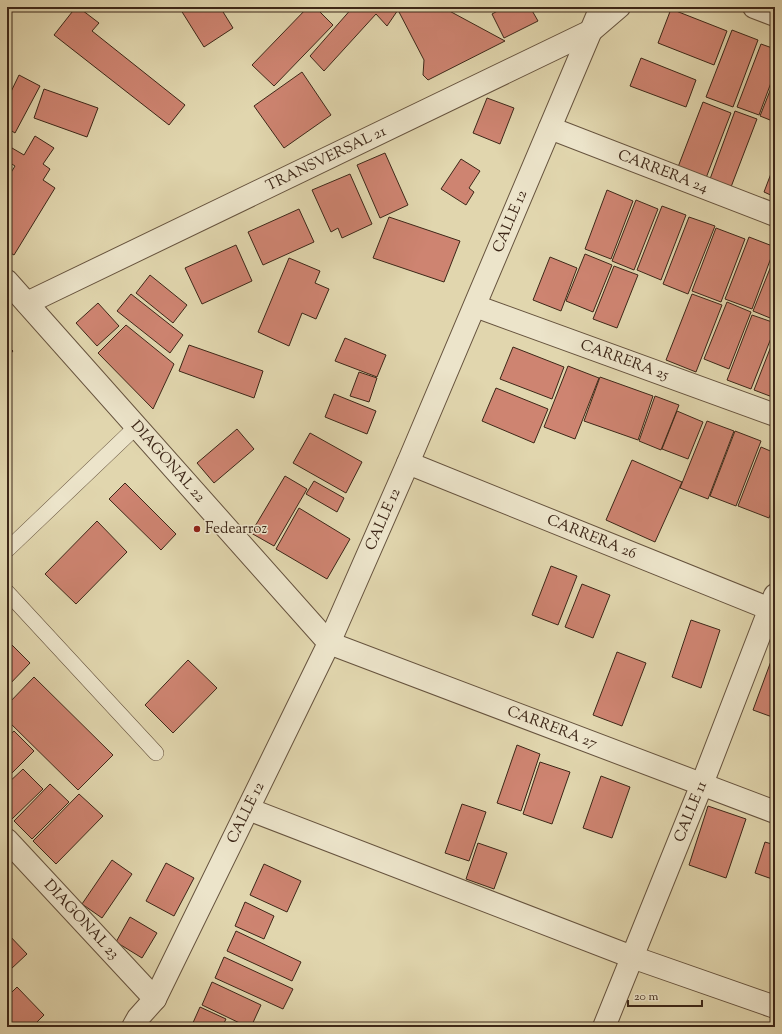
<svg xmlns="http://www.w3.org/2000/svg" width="782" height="1034" font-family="'Sorts Mill Goudy',serif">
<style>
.building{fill:#ce8471;stroke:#3d2718}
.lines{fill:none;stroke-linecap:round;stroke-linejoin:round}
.lane-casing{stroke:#66533e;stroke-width:16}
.street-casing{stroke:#66533e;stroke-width:24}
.lane{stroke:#ece4ca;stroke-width:15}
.street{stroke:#ece4ca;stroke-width:22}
.poi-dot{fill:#8f2418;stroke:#ece4ca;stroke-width:1.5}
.labels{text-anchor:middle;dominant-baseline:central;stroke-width:3;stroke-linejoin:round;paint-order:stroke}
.street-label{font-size:15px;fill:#3d2718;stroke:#ece4ca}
.poi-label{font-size:15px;fill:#3d2718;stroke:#ece4ca;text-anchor:start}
</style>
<rect width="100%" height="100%" fill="#e1d6ae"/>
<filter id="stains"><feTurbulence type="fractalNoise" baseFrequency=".005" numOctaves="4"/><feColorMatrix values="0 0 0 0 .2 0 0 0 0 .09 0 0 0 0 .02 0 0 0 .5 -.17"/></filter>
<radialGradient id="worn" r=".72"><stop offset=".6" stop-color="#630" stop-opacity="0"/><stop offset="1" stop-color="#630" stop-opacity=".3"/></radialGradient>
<!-- building -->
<path class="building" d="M76 7H78L99 23 92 31 185 105 169 125 54 35Z
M179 7H220L233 28 204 47Z
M308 7H315L333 25 274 86 252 65Z
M353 7H400L387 26 376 14 324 71 310 56Z
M403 7H442L505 41 428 80 423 75 424 60 399 12Z
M505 7H530L538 21 504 38 492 14Z
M671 9 727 31 714 65 658 43Z
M732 30 758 40 733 107 706 97Z
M761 44 775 49V72L759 115 737 107Z
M641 58 696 80 686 107 630 86Z
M302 72 331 115 284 148 254 106Z
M19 75 40 86 15 133 7 128V100Z
M775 78V122L760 116Z
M44 89 98 108 87 137 34 118Z
M487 98 514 108 500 144 473 133Z
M703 102 731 113 706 178 678 167Z
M735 111 757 119 731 187 710 179Z
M35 136 54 148 43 164 50 169 43 180 55 188 14 255 7 251V179L15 166 7 161V156L12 148 24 155Z
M385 153 408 205 380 218 357 165Z
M461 159 480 171 469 188 474 192 466 205 441 189Z
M775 163V197L764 192Z
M350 174 372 224 342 238 338 228 331 232 312 190Z
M607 190 633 201 611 259 585 249Z
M636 200 658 209 634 270 612 261Z
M662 206 686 215 661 280 637 270Z
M299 209 314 242 263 265 248 232Z
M389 217 460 241 444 282 373 258Z
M689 217 715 226 688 294 663 284Z
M716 228 745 239 721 302 692 291Z
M749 237 775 247 752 309 725 299Z
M236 245 252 281 202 304 185 268Z
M585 254 612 265 593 312 566 301Z
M775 256V320L753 311Z
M550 257 577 268 561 311 533 300Z
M289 258 320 271 315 283 329 289 316 319 302 313 289 346 258 332Z
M614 266 638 275 617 328 593 319Z
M150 275 187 305 173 323 136 293Z
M131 294 183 335 170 353 117 311Z
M692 294 722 305 696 372 666 360Z
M727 302 751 312 729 369 704 359Z
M98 303 119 326 97 346 76 323Z
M752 315 775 323V328L751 389 727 380Z
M126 325 174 364 153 409 98 353Z
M775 336V398L754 390Z
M345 338 386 355 377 377 335 361Z
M7 345 13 351 7 358Z
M189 345 263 371 254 398 179 371Z
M513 347 564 367 552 399 500 379Z
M568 366 599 378 575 439 544 427Z
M359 372 377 378 369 402 350 396Z
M600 377 653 396 638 440 584 421Z
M496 388 548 409 534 443 482 421Z
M334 394 376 411 367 434 325 417Z
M655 396 679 405 661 450 639 441Z
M677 411 703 422 688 459 662 449Z
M707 421 734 431 708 499 680 488Z
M237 429 254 449 214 483 197 463Z
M735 431 761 441 736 506 710 496Z
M310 433 362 462 346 493 293 463Z
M761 447 775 453V502L769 518 738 506Z
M632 460 682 482 655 542 606 520Z
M285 476 307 489 274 546 251 533Z
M314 481 344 498 337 512 306 494Z
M125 483 176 534 161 550 109 499Z
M299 508 350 539 327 579 276 549Z
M97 521 127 552 76 604 45 574Z
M551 566 577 576 558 625 532 615Z
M582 584 610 595 593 638 565 627Z
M691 620 720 630 701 688 672 677Z
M7 640 30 663 7 687Z
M617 652 646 663 622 726 593 715Z
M774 653 775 654V718L753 710Z
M188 660 217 688 173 733 145 705Z
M34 677 113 755 78 790 7 720V705Z
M14 731 34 751 7 778V737Z
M517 745 540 754 521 811 497 803Z
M540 762 570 772 552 824 523 814Z
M23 769 43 789 12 819 7 814V784Z
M601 776 630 787 612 838 583 828Z
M50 784 69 802 32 839 14 821Z
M79 794 103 816 56 864 33 841Z
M462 804 486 812 469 861 445 853Z
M708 806 746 819 726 878 689 865Z
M765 842 775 845V880L755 873Z
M478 843 507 853 494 889 466 879Z
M112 860 132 874 102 918 82 904Z
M166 863 194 878 174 916 146 901Z
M264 864 301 881 287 912 250 895Z
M245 902 274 916 264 939 235 926Z
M130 917 157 933 142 958 116 942Z
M236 931 301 962 292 981 227 951Z
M7 933 27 954 11 969 7 965Z
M224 957 293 989 283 1009 215 978Z
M212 982 261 1005 251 1027H248L202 1005Z
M17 987 44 1015 32 1027H7V997Z
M200 1007 226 1019 222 1027H196L192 1025Z"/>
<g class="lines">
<!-- lane casing -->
<g class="lane-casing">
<path id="lane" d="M7 550 137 426
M7 592 156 753"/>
</g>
<!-- street casing -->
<g class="street-casing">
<g id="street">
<path d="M754 7 775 15"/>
<path id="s1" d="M550 128 775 215"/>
<path id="s2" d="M7 281 329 643 775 812"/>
<path id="s3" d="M27 303 591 31 619 7"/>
<path id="s4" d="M475 306 775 415"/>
<path id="s5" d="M408 463 775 611"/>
<path d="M248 809 632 957 775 1007"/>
<path id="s6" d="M7 840 155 999"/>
<path id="s7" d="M133 1027 138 1018 155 999 329 643 408 463 601 7"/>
<path id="s8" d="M604 1027 702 784 775 595"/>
</g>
</g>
<!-- lane -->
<use href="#lane" class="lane"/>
<!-- street -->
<use href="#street" class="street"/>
</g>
<!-- markers -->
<circle class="poi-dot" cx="197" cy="529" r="4"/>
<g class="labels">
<!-- street labels -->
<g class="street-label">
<text stroke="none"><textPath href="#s3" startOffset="332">TRANSVERSAL 21</textPath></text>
<text stroke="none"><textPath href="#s1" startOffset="121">CARRERA 24</textPath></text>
<text stroke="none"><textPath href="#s7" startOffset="891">CALLE 12</textPath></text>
<text stroke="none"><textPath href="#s4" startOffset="159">CARRERA 25</textPath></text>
<text stroke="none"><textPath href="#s2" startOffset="242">DIAGONAL 22</textPath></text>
<text stroke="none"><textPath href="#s7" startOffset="567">CALLE 12</textPath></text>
<text stroke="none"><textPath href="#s5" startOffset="198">CARRERA 26</textPath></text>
<text stroke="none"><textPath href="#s2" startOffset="723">CARRERA 27</textPath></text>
<text stroke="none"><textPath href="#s8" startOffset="232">CALLE 11</textPath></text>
<text stroke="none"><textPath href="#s7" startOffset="243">CALLE 12</textPath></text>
<text stroke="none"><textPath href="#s6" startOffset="109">DIAGONAL 23</textPath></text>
</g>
<!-- poi labels -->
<g class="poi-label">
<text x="205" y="529">Fedearroz</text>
</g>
</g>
<!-- margin -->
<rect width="782" height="1034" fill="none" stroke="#e1d6ae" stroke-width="24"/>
<rect x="8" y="8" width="766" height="1018" fill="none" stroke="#3d2718" stroke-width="2"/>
<rect x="12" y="12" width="758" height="1010" fill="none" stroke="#3d2718"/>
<!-- scale -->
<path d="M628 1000v6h74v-6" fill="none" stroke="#3d2718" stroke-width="2"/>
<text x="634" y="1000" font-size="12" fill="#3d2718" stroke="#ece4ca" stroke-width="3" paint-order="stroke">20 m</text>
<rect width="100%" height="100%" filter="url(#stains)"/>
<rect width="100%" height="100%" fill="url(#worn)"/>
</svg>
